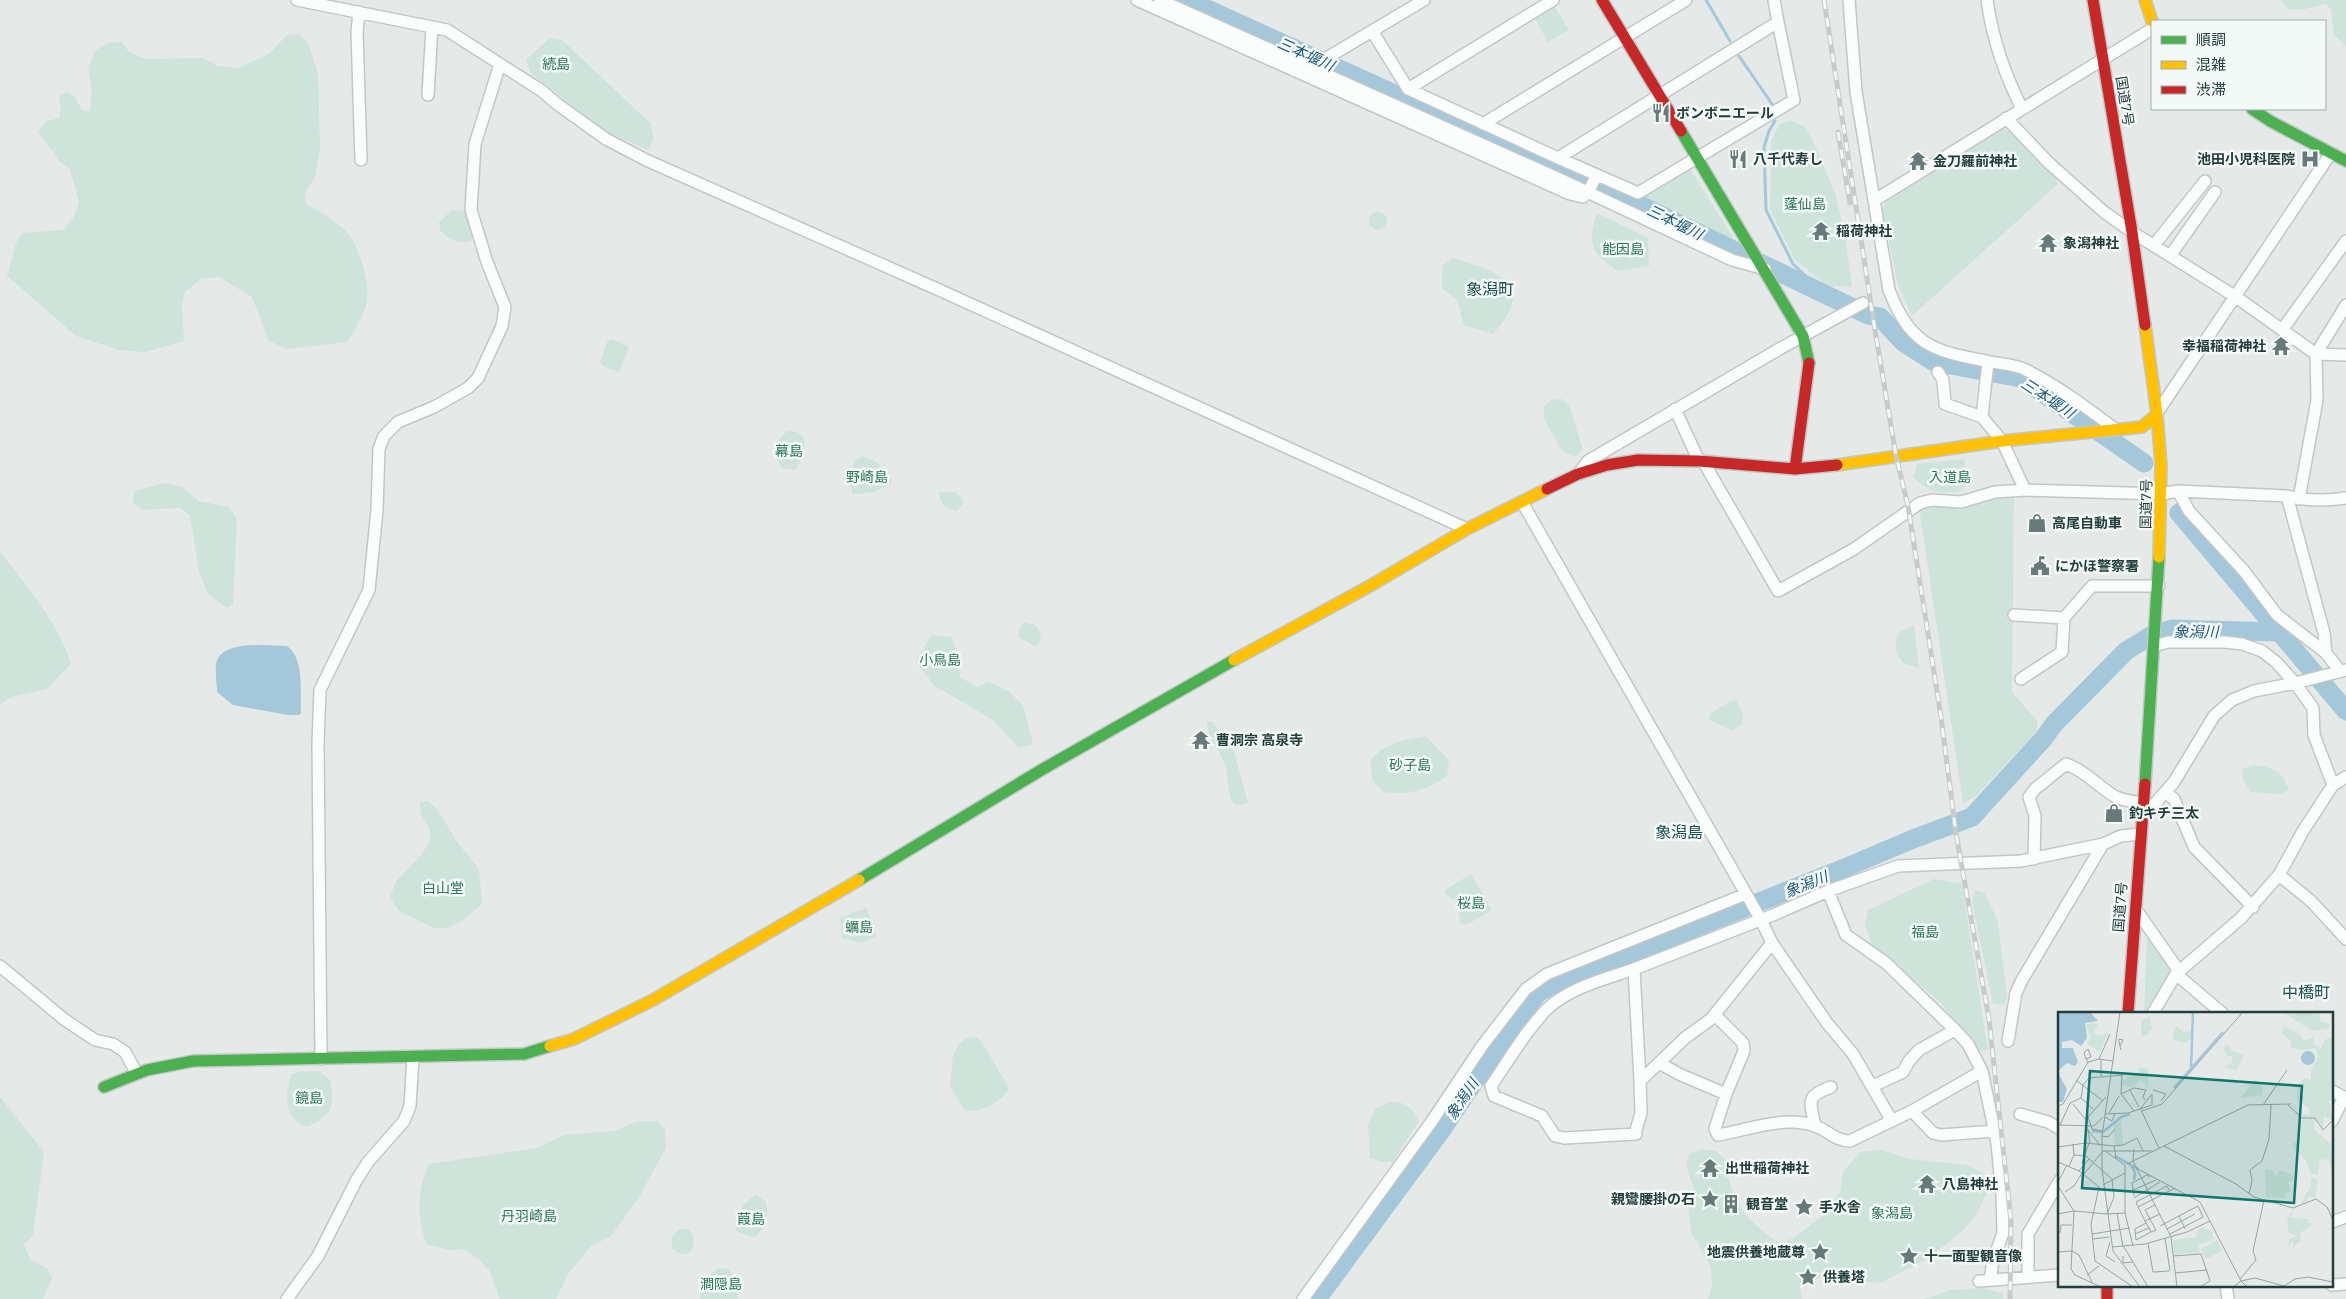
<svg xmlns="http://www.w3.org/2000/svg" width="2346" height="1299" font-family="'IBM Plex Sans','Noto Sans JP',sans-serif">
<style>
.green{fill:#cee3d9}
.water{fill:#a5c7da}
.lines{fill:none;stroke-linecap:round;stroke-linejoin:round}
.stream{stroke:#a5c7da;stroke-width:3}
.river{stroke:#a5c7da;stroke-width:19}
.street-casing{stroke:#c2c7c6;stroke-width:14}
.fast-casing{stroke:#c0c8c6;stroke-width:14}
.slow-casing{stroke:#c0c8c6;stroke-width:14}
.jam-casing{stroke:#c0c8c6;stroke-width:14}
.street{stroke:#fbfcfc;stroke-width:11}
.fast{stroke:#4caf50;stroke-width:11}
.slow{stroke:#ffc107;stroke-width:11}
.jam{stroke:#c62828;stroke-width:11}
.rail-casing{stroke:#c7cbcb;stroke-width:5}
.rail{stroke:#f3f9f7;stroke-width:3;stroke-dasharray:9;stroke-linecap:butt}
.labels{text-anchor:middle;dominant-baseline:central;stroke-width:5;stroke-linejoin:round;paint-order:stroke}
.park-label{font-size:14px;fill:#2b7658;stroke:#f3f9f7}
.street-label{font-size:14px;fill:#223e3d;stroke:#f3f9f7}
.poi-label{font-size:14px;font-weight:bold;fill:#223e3d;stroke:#f3f9f7;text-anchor:start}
.water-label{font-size:15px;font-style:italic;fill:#1a577c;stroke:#f3f9f7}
.quarter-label{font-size:16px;fill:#1d514f;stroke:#f3f9f7}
.inset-river{fill:none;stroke:#a5c7da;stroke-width:2.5}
.inset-road{fill:none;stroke:#97a5a4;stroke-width:1}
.view{fill:#0f766e;fill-opacity:0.15;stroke:#0f766e;stroke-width:2.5}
.inset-edge{fill:none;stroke:#223e3d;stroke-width:2.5}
</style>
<rect width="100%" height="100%" fill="#e5eae9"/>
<!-- green -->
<path class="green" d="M2281 0H2346V46L2334 35 2331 10 2326 4 2305 9H2288Z
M1555 7 1569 30 1548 42 1535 19Z
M299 34 308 43 318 73 320 148 315 177 305 193 306 204C320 212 336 220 347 232 359 246 370 283 367 301 364 316 355 330 347 342L287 349 269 341 252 297 219 277 201 279 185 292 182 306 184 341 145 352 119 350 76 336 7 276 16 243 22 233 63 230 73 218 79 202 70 169 59 161 38 131 47 121 59 118 61 109 59 96 67 92 75 97 82 110 90 111 92 89 88 68 95 51 107 43 122 42 129 52 146 59 204 58 217 66 239 68 270 53 287 35Z
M550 38 562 40 651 124 654 139 648 150 604 131 531 73 526 60Z
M1790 120 1803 126 1812 138 1836 196 1846 242 1852 287 1828 286 1795 260 1770 209 1771 141 1779 125Z
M2001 128 2011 132 2056 179 2057 185 1912 316 1898 285 1882 209 1887 201Z
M1690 169 1736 242 1640 198Z
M452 210 466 211 473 236 471 241C458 244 449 240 440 230L439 222Z
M1369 221a9 9 0 1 1 18 0a9 9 0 1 1-18 0Z
M1597 213 1648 238 1649 266 1618 271C1592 254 1586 244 1597 213Z
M1453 258C1497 272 1539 283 1493 334L1464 325 1457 300 1442 288V266Z
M612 339 629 347 619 372 603 366 600 362 608 340Z
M1562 399 1569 405 1583 450 1575 457 1562 451 1544 418V406L1551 400Z
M787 431C814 429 804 457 795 470L782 468 775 456 774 445Z
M862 456 877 462 892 481C881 492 868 494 853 494L849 483 854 462Z
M1964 459 1968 481 1960 492C1939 494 1928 492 1913 477L1917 464Z
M165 483 182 487 199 501 229 507 237 519 233 604 227 608 208 594 199 572 190 515 180 508 142 510 133 502 134 491Z
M939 492H955L964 502 957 511 946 508 940 499Z
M2014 493 2012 692 2037 721V731L1975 797 1963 803 1919 507Z
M0 552C28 587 56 620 71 663L47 689 11 697 0 705Z
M1024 622 1036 625 1041 635 1039 644 1034 646 1019 637V630Z
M1914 625 1919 668 1903 663 1896 652V638L1900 632Z
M931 635 952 637 959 659 960 677 977 687 989 682 1008 691 1023 705 1033 744 1019 748 993 720 935 686 916 662Z
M1731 701H1736C1742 709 1744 714 1742 724L1732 731 1708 719 1711 713Z
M1212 721 1234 752 1248 803 1241 805 1234 804C1226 792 1229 778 1225 765 1220 750 1207 738 1207 722Z
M1426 736 1449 760 1447 776C1426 791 1409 795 1383 792L1373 781 1370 762C1382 743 1404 740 1426 736Z
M2253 765C2273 768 2282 769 2289 790L2281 794 2251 792 2243 780 2242 769Z
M428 801 438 810 457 842 479 869 482 904 466 918 449 928H434L399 911 390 897 396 881 422 854 430 841V829L421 815 420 802Z
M1471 874 1492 910 1468 924H1461L1456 902 1445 894V890Z
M1934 879 1962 884 1988 1050 1977 1051 1940 1002 1871 944 1865 924 1868 910Z
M1975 890 1985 893 1998 922 2007 996 2004 1005 1993 1003 1972 902Z
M866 908 874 924 876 936 862 943 842 938 840 918Z
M2147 936 2171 970 2148 1013H2144Z
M976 1037 982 1042 1009 1088C1003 1102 980 1113 965 1111L950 1086 953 1055 959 1044 967 1038Z
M303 1071H319L330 1080C335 1106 333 1115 307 1127 283 1118 285 1095 291 1074Z
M0 1097 44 1152 33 1235 24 1245 30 1259 48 1269 52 1278 43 1299H0Z
M1389 1102C1405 1101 1412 1107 1419 1121L1393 1162H1383L1370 1158 1368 1124 1376 1108Z
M638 1121H658L665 1130 666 1148 638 1199 611 1236 591 1246 568 1274 556 1299H500L489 1270 479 1259 464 1249 449 1250 426 1244C417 1214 416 1193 429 1164L537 1148 564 1135 614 1131Z
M1701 1149 1716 1151 1726 1160C1728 1169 1728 1179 1731 1187 1738 1212 1759 1229 1779 1243L1794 1238 1823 1215 1840 1192 1843 1172 1860 1152 1882 1150 1910 1159 1967 1165 1983 1173 1987 1193 1976 1215 1963 1231 1927 1259 1880 1283 1822 1277 1800 1286 1802 1299H1708L1712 1286 1711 1267 1691 1232 1688 1205 1694 1190 1686 1165 1689 1154Z
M757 1195 766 1202C769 1217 766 1228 754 1237L740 1233 736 1230C736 1214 742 1202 757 1195Z
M679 1229H688L694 1236 693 1248 686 1255 677 1252 672 1248V1237Z
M718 1268 730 1269 737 1284 738 1299H700L702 1282Z
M1983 1288 2003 1293V1299H1924L1951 1290Z"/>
<!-- water -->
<path class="water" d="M287 646C305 659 300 693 301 713L299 715H288L233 705 217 692C217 684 215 673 216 664 221 639 268 646 287 646Z"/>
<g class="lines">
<!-- stream -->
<path class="stream" d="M1706 0 1730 41
M1739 56 1772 104
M1775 121 1769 131 1764 147 1766 210 1793 264 1823 292"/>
<!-- river -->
<path class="river" d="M1187 0 1642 206 1868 315 1880 317 1903 342 1934 362 2021 378 2144 463
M2179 513 2346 711
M1317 1299 1443 1128 1513 1024 1538 993 1554 984 1847 867 1913 839 1972 817 2044 738 2054 724 2126 651 2152 635 2173 629 2280 632"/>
<!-- street casing -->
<g class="street-casing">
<path id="street" d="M297 0 447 30 542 91 557 104 606 139 646 160 937 289 1467 529
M1137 0 1570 194 1583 197 1588 192 1597 175
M1160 0 1564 181 1732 260 1765 269
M1849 0 1856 92 1889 290C1910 344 1931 351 1986 361 1999 364 2015 364 2026 370 2058 386 2087 408 2115 429
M1987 0C1993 41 2004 72 2022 109
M359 12 357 32 361 160
M1372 31 1408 89 1553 0
M1319 72 1325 59 1424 0
M1408 89 1558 158 1778 22 1774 0
M428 95 432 27
M2006 118 2049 163 2104 212 2132 232 2236 297 2316 354 2346 355
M1483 124 1686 0
M1558 158 1638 193 1794 100 1778 22
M1875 200 2152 29
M2154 245 2205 181
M2170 256 2215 192
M2282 330 2346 241
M1988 362 1982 417 2002 441 2025 490 2161 494 2178 491 2287 496C2307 501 2326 501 2346 498
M1938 372 1943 380 1945 404 1982 417
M1675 409 1699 461
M2157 413 2331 153
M1703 461 1778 591 1854 549 1920 503 1932 500 1961 502 1995 492 2025 490
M1578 474 1588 461 1781 348 1863 303
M2178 491 2189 511 2244 571 2277 615 2326 653 2340 671
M2287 496 2324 633 2326 653
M2299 499 2317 400 2316 354 2346 305
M1522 502 1761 920 1772 943 1711 1019 1685 1038 1640 1081 1641 1113 1636 1130
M2014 615 2064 618
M2021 679 2062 652 2064 618 2092 586H2159
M2333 785 2346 777
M2166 793 2174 799 2194 847 2253 907
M2144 816 2174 782 2214 716 2232 700 2254 691 2295 683 2346 670
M2034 859 2035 816 2029 797 2035 789 2066 764C2086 771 2098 787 2116 797 2125 801 2135 802 2144 803
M2279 875 2311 901 2346 939
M1828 891 1846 935 1886 963 1955 1030 1968 1044 1982 1071
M2137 911 2179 971
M1772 943 1827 1023 1853 1054 1892 1121
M0 966 65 1020 95 1040 113 1044 125 1052 136 1072
M1634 969C1605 979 1568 988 1546 1010 1525 1032 1508 1061 1491 1086L1494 1096 1542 1116 1555 1136 1564 1138 1636 1134
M2176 974 2222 1013
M2153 1013 2176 974 2241 918 2279 875 2303 831 2333 785 2314 735 2313 708 2295 683 2276 662 2262 651 2242 644 2224 642H2168L2154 646
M1715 1015 1743 1043 1744 1051 1726 1094 1715 1129 1718 1135C1748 1130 1784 1115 1815 1126 1828 1130 1835 1141 1850 1141L1912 1111 1982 1071 1997 1143 2002 1195 2003 1233 1993 1261 1990 1280
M2008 1041 2016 993 2022 980 2103 844
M321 1059 318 743 320 690 369 590 377 510 379 449 384 436 398 422 434 407 468 388 478 378 502 326 505 307 487 262 471 210 475 144 500 64
M1659 1063 1681 1075 1726 1094
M1640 1081 1634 969 1773 915 1828 891 1898 866 2021 861 2103 844 2121 836 2140 834
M1873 1086 1903 1072 1909 1061 1919 1050 1955 1030
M2332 1091 2346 1098
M1912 1111 1933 1133 1941 1135 1995 1131
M2020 1114 2048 1122 2060 1129
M2332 1121 2344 1097
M1815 1126C1810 1100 1805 1097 1831 1087
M2332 1222 2346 1217
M2028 1277V1234L2060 1180
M1979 1281 2060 1275
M2226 1285 2228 1299
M2332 1285 2346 1284
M287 1299 318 1256 356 1181 368 1162 404 1121 410 1106 413 1057
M1303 1299 1432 1121 1482 1046 1526 989 1547 974 1746 894"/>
</g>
<!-- fast casing -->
<g class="fast-casing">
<path id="fast" d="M2252 109 2270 121 2346 161
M1681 131 1803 336 1809 363
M2145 784 2159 557
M859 880 1043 769 1234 660
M104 1087 147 1070 193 1061 524 1054 550 1046"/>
</g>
<!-- slow casing -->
<g class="slow-casing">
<path id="slow" d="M2145 0 2152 21
M2145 325 2157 414 2161 465 2159 557
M1837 465 2002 441 2142 427 2157 414
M1234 660 1368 587 1467 529 1547 489
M550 1046 574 1039 653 1000 859 880"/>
</g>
<!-- jam casing -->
<g class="jam-casing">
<path id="jam" d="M1602 0 1681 131
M2093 0 2132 232 2145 325
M1795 469 1809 363
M1547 489 1578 474 1607 465 1638 460 1699 461 1795 469 1837 465
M2128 1013 2145 784
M2107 1285V1299"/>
</g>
<!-- street -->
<use href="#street" class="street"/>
<!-- fast -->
<use href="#fast" class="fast"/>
<!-- slow -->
<use href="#slow" class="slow"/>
<!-- jam -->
<use href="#jam" class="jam"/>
<!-- rail casing -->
<g class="rail-casing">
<path id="rail" d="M1824 0 1874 324 1896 456 1908 506 1941 717 1956 834 1989 1019 2011 1221 2010 1299
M1838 132 1850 203"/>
</g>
<!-- rail -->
<use href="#rail" class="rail"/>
</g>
<!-- icons -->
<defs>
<g id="restaurant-bare" transform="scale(1.5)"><path d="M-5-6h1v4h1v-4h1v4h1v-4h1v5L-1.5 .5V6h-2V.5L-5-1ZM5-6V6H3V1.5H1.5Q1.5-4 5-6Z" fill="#667a79" stroke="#f3f9f7" stroke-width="2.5" paint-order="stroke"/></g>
<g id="hospital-bare" transform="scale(1.5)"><path d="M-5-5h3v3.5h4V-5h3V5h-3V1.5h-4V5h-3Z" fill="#667a79" stroke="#f3f9f7" stroke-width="2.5" paint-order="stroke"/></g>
<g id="temple-bare" transform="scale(1.5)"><path d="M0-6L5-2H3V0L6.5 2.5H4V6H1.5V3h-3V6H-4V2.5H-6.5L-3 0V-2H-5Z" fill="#667a79" stroke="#f3f9f7" stroke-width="2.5" paint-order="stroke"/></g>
<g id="shop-bare" transform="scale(1.5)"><path d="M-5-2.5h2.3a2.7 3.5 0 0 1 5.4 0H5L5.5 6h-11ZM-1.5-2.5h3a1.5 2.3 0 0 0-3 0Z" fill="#667a79" stroke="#f3f9f7" stroke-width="2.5" paint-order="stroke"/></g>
<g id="civic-bare" transform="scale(1.5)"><path d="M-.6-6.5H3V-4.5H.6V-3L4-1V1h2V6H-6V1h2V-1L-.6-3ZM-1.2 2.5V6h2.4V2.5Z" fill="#667a79" stroke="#f3f9f7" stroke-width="2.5" paint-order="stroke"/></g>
<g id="sight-bare" transform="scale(1.5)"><path d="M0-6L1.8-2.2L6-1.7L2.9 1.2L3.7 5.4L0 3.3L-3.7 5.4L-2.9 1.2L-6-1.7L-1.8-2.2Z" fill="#667a79" stroke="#f3f9f7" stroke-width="2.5" paint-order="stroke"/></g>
<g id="building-bare" transform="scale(1.5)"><path d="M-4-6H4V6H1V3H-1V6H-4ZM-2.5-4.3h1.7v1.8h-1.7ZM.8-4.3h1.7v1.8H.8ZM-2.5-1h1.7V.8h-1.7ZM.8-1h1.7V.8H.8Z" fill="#667a79" stroke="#f3f9f7" stroke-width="2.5" paint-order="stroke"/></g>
</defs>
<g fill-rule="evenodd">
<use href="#restaurant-bare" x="1661" y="113"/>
<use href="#restaurant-bare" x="1738" y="159"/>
<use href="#hospital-bare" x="2310" y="159"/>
<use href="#temple-bare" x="1918" y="161"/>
<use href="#temple-bare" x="1821" y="231"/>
<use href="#temple-bare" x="2048" y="243"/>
<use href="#temple-bare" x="2281" y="346"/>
<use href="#shop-bare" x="2037" y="523"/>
<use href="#civic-bare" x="2040" y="566"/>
<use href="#temple-bare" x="1201" y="740"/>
<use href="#shop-bare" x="2114" y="813"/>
<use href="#temple-bare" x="1710" y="1168"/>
<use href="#temple-bare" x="1927" y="1184"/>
<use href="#sight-bare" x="1710" y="1199"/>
<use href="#building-bare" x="1731" y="1204"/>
<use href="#sight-bare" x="1804" y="1207"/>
<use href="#sight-bare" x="1820" y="1252"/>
<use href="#sight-bare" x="1909" y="1256"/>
<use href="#sight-bare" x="1808" y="1277"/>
</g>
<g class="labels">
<!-- park labels -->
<g class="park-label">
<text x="556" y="64">続島</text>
<text x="1805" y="204">蓬仙島</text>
<text x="1623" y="249">能因島</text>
<text x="789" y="451">幕島</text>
<text x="867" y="477">野崎島</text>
<text x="1950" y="477">入道島</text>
<text x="940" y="660">小鳥島</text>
<text x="1410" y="765">砂子島</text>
<text x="443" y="888">白山堂</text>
<text x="1471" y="903">桜島</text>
<text x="859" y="927">蠣島</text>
<text x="1925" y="932">福島</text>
<text x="309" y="1098">鏡島</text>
<text x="1892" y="1213">象潟島</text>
<text x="529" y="1216">丹羽崎島</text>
<text x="751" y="1219">葭島</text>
<text x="721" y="1284">澗隠島</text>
</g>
<!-- street labels -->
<g class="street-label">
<text transform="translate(2125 101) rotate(81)">国道7号</text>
<text transform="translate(2146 504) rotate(-89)">国道7号</text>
<text transform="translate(2120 907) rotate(-86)">国道7号</text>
</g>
<!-- poi labels -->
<g class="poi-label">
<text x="1676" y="113">ボンボニエール</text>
<text x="1753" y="159">八千代寿し</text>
<text x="2295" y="159" text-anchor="end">池田小児科医院</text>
<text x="1933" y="161">金刀羅前神社</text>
<text x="1836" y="231">稲荷神社</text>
<text x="2063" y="243">象潟神社</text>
<text x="2266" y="346" text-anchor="end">幸福稲荷神社</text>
<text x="2052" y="523">高尾自動車</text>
<text x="2055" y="566">にかほ警察署</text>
<text x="1216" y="740">曹洞宗 高泉寺</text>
<text x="2129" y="813">釣キチ三太</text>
<text x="1725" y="1168">出世稲荷神社</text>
<text x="1942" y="1184">八島神社</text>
<text x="1695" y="1199" text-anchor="end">親鸞腰掛の石</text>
<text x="1746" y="1204">観音堂</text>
<text x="1819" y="1207">手水舎</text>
<text x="1805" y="1252" text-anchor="end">地震供養地蔵尊</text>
<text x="1924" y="1256">十一面聖観音像</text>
<text x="1823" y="1277">供養塔</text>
</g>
<!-- water labels -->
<g class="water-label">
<text transform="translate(1306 54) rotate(24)">三本堰川</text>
<text transform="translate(1675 222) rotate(26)">三本堰川</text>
<text transform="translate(2048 398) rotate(33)">三本堰川</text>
<text x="2196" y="631">象潟川</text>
<text transform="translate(1806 884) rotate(-22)">象潟川</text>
<text transform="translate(1462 1099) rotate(-56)">象潟川</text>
</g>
<!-- quarter labels -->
<g class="quarter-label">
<text x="1490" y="289">象潟町</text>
<text x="1679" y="832">象潟島</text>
<text x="2306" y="992">中橋町</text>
</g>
</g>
<!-- overview -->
<g transform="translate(2058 1012)">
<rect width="275" height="275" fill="#e5eae9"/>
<path d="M225 0H261L262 9 271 11 272 16 254 19ZM92 4 94 17 87 24 83 23V9ZM35 11 40 13 36 20 40 24 51 21 41 40 29 31 33 26 28 13ZM118 14 126 20 133 19V27L127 31 114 27ZM226 14 242 22 246 29 257 24 255 31 262 37 268 27 275 26V87L271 89 275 109 266 104 265 116 260 108 256 112 257 118 273 132 275 164 271 147 262 148 260 162H253L248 149 234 133 241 127 245 102 251 103 250 96 239 87V75L246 66 253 68V58L261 45 257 36 245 38 233 36 232 28 224 21ZM169 32 175 40 186 42 179 58 167 56 174 50V44H169L165 36ZM81 55 90 57V76L83 67 75 75 65 73 64 71 69 65 81 63ZM197 67 205 76 204 83 183 86ZM63 106 65 133 57 134 56 112ZM207 158H214L218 165 221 159H227L237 166 230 171 233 179 228 181 227 186 208 185ZM257 165 260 170 257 186 250 184V189L242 192 253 174V167ZM236 196 232 206 251 207 249 210 254 213 242 221 243 228 236 234 237 240 234 228 230 237 231 227 239 224 231 221 229 208ZM145 215 155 220 154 229 140 233 142 240 116 243 115 228 138 225 139 219ZM159 228 164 239 148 247 143 237Z" fill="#cee3d9"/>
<path d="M0 0H32L40 9 27 11 29 26 23 34 14 28 4 30V36H15L20 50 17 54 9 51 0 59ZM243 46a7 7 0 1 1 14 0a7 7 0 1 1-14 0ZM0 61 9 77 5 90H0Z" fill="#a5c7da"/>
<path class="inset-river" d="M133 55 135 0M116 76 165 20M34 119 45 120 63 105 72 102M57 144 80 157M73 153 77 161 76 168"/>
<path class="inset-road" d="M62 0 44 124V157L55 239 82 275M62 34 65 28 61 27V30L63 38M28 47 33 45 30 37 26 41 28 47 30 50M41 47 52 22M43 47V64M64 63 63 82 76 76 88 78 85 85 87 88M18 68 45 89M72 78 81 95M95 78 108 82 103 89M63 82 76 99M23 86 25 73 31 66 65 63M23 86 35 97M15 92 27 107 30 105M205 93 229 58M230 93 244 106H257L265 118 275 108M0 94 5 92 30 50 41 47 55 49M82 97 94 82M83 98 101 136M84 99 104 92 185 0M51 101 61 84M47 102 70 101 94 93V83M47 105 54 109 57 101M0 113 36 114 45 105M2 113 12 91 23 86M28 116 42 133M30 117 32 132M45 119 34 117 30 105 48 85M44 124 50 125 57 117M56 134 65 133 79 126 85 139M106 134 178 172 196 185 235 196 258 187 269 195 275 208M0 135 28 131 56 134 58 146M76 137 75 149 113 225 119 275M47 139 67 153V201L75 234M16 143 28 144 55 168M0 150 21 159 41 175 33 212 37 249 75 275M24 151 31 131M69 152 190 93 233 92M11 154 16 143 15 132M78 156 142 190 183 269 197 266 226 274 237 267 250 265 275 270M21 159 31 147M26 162 45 139H94M0 170 9 153M45 173 67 161M0 174 16 199 13 257 17 263 43 275M75 178 74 171 89 163 92 165M7 180 16 174 24 161M191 182 194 169 192 158 204 149 211 127 213 93M76 184 75 178 98 168M76 186 102 170M80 195 78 190 109 174 111 178M59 201 65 235M0 202 16 199 49 202 56 185 54 168M49 202 67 201M87 209 80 195 117 176M88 211 77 217 78 228 93 220 91 216 88 211 87 209 102 202M102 214 121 204 127 217M109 217 137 202M93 220 98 218 87 198 97 193M2 221 3 213H14M34 222 72 216M77 222 91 216M112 222 145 205 140 194 121 204M107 226 112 259M35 227 51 225M52 230 48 244 57 250M90 231 95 260 111 259M54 235 87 232 129 220 152 209M66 235 90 275M0 240 14 239 21 243 34 270M65 244V251L75 250M115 244 143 242 152 269 142 275M117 261 149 258M29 263 41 254M182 267 198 248 195 239 206 188M114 275H137M175 275 183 269 189 275"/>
<path class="view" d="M32 59 244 74 236 191 24 176Z"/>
<rect width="275" height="275" class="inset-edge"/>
</g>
<!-- legend -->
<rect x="2151" y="20" width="175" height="90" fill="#f3f9f7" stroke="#9faead"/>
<rect x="2161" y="36" width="25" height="8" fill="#4caf50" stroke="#9faead"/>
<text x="2196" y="45" font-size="15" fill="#223e3d">順調</text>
<rect x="2161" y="61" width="25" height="8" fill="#ffc107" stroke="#9faead"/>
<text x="2196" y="70" font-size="15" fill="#223e3d">混雑</text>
<rect x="2161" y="86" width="25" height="8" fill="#c62828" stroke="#9faead"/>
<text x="2196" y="95" font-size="15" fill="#223e3d">渋滞</text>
</svg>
